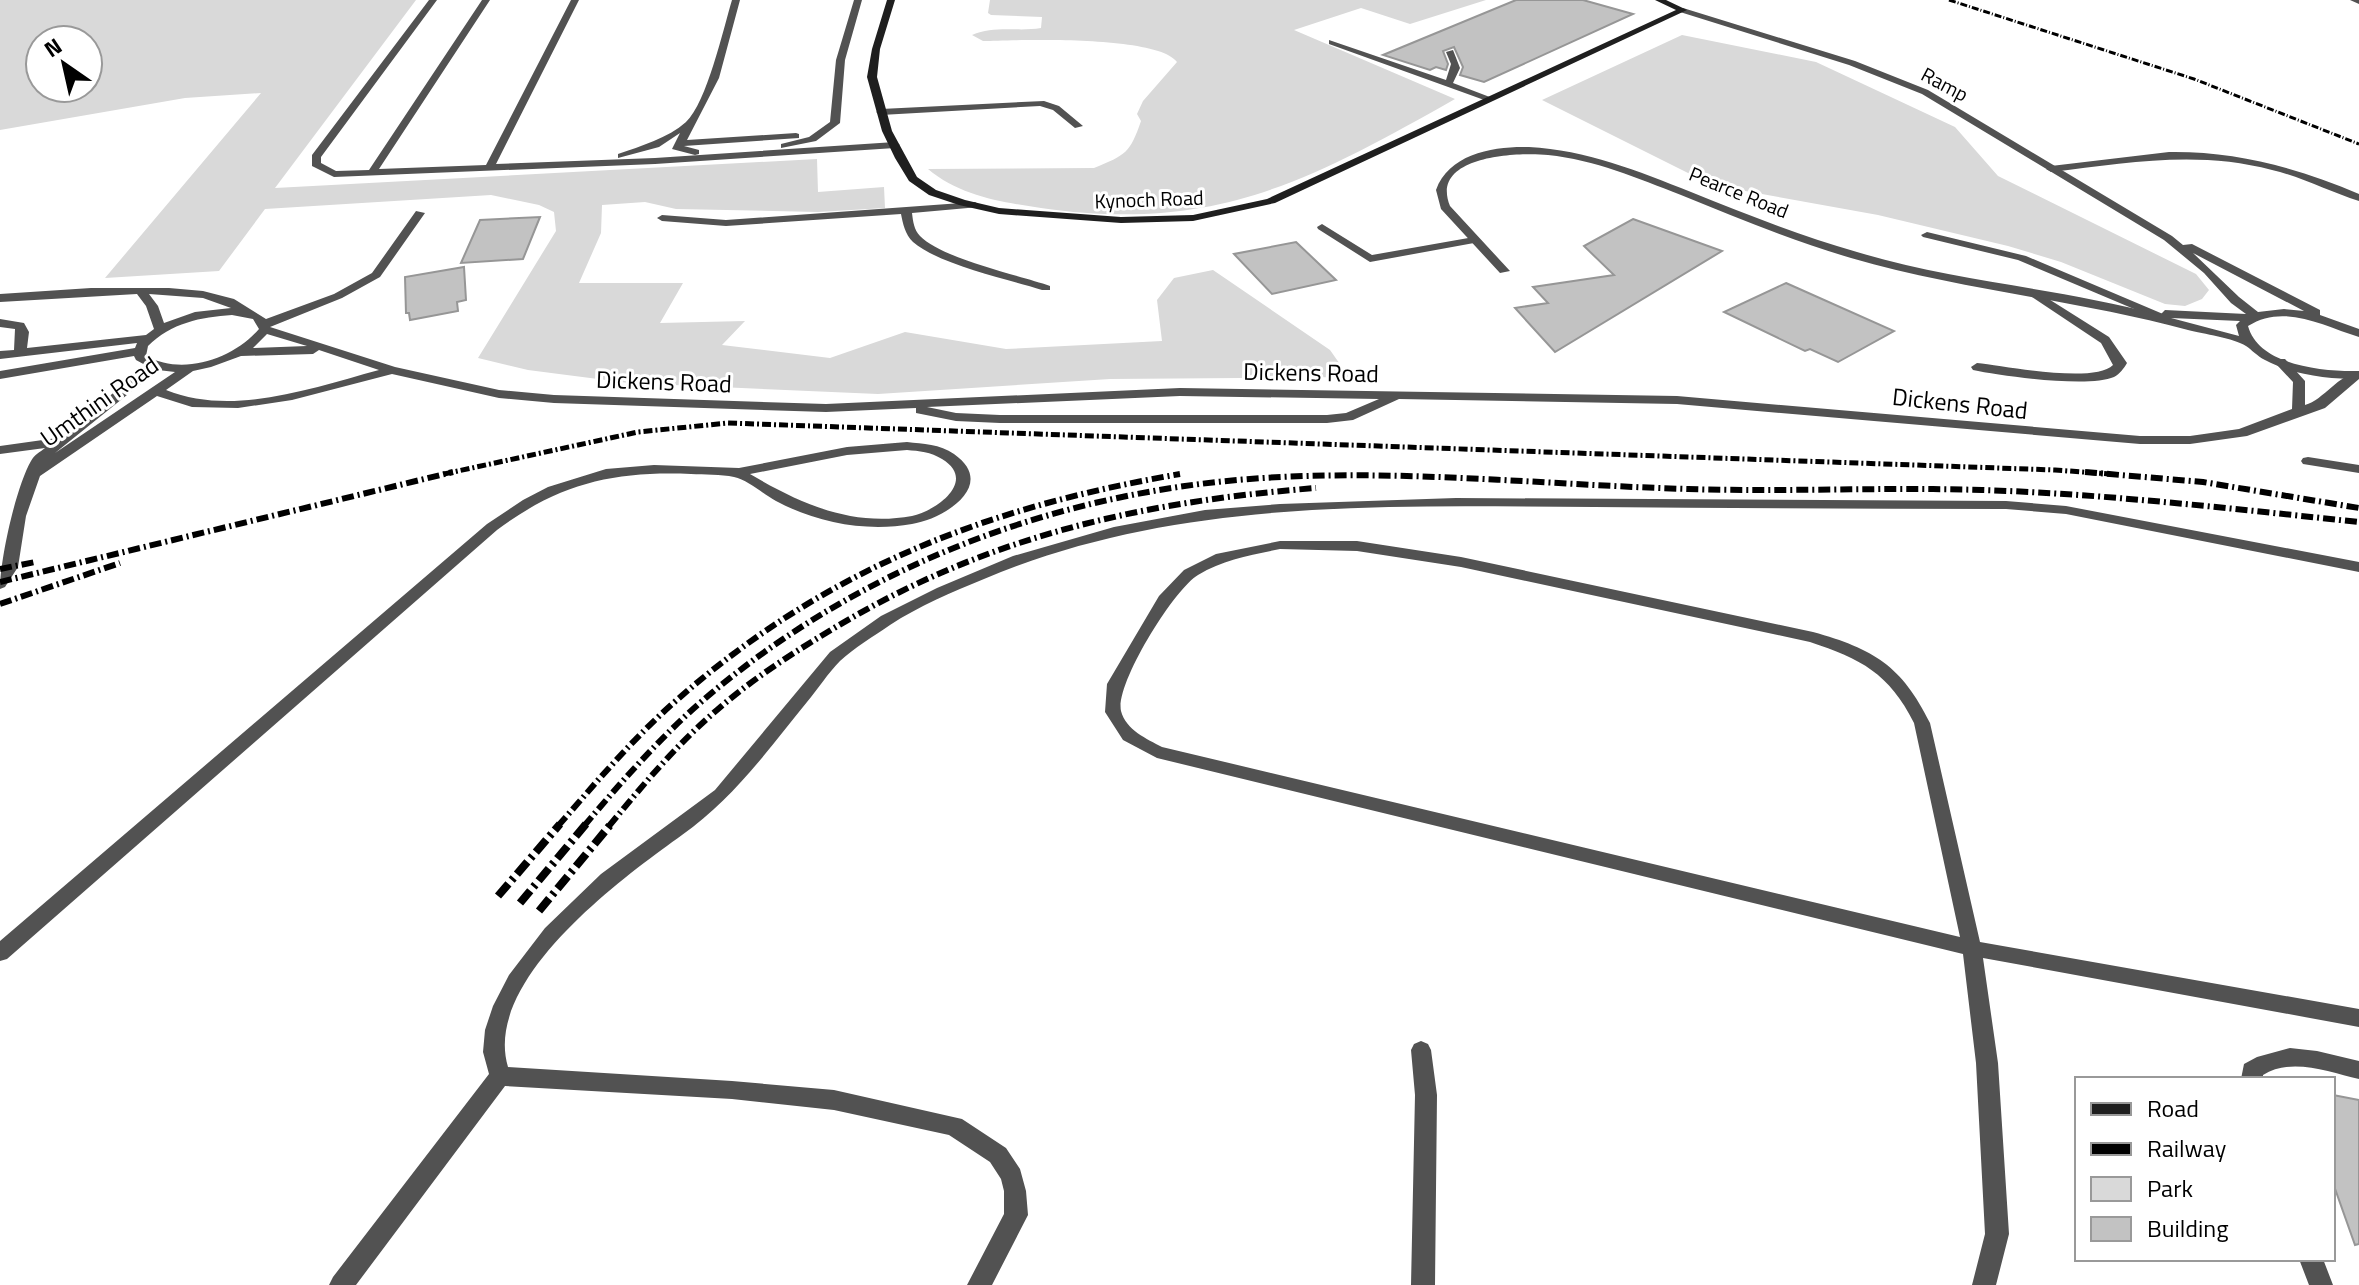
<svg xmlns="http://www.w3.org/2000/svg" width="2359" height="1285" font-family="'Titillium Web',sans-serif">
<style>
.green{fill:#d9d9d9;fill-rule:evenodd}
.building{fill:#c2c2c2;stroke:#969696;stroke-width:2}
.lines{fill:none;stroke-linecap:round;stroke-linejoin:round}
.lane{fill:#525252;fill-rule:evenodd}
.street{fill:#525252;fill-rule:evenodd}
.secondary{fill:#1f1f1f;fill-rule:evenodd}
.rail-far3{stroke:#000;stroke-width:3;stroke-dasharray:7 2 1 2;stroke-linecap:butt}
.rail-far2{stroke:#000;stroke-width:5;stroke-dasharray:9 3 2 3;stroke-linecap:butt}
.rail-far1{stroke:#000;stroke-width:6;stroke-dasharray:12 4 2 4;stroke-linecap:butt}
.rail{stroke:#000;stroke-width:8;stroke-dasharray:16 5 3 5;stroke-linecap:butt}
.labels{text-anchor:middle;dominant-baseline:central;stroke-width:6;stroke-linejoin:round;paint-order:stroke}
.far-street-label{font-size:20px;fill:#000;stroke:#fff}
.street-label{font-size:24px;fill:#000;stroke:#fff}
</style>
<rect width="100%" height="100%" fill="#fff"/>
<!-- green -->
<path class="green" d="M0 0H416L275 188 817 159 818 192 884 187 885 208 818 212 676 209 645 202 602 205 601 233 579 283H683L660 323 745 321 722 345 830 358 905 332 1006 349 1162 341 1157 300 1174 278 1213 270 1330 350 1349 377 1110 379 878 394 629 383 528 370 478 358 556 231 554 212 539 205 491 195 265 209 219 271 105 278 261 93 185 98 0 130ZM40 40H88V88H40Z
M990 0H1486L1410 24 1361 8 1294 30 1455 99C1310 181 1214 233 1041 208 1001 202 960 196 928 169L1094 168C1126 155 1130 153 1141 121L1137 114 1143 101 1177 62C1157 35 1019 40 983 41L972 35C995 25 1018 32 1041 28L1042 17 991 15 988 13Z
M1682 35 1816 62 1955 127 1998 176 2196 274 2209 290 2202 299 2185 306 2165 304 2061 262 2008 246 1878 215 1712 185 1542 100Z"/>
<!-- building -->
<path class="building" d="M1516 0H1583L1633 14 1484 82 1460 75 1463 67 1454 47 1443 51 1448 64 1446 70 1436 67 1430 70 1383 55Z
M540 217 523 259 461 263 480 220Z
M1633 219 1722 251 1555 352 1515 308 1548 303 1533 287 1614 275 1584 246Z
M1296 242 1336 280 1272 294 1234 254Z
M464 267 466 300 457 302 458 311 410 320 409 313H406L405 277Z
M1786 283 1894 331 1838 362 1810 349 1805 351 1724 312Z
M2333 1095 2359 1100V1244L2355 1245 2333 1183Z"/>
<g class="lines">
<!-- lane -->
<path class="lane" d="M429 0H437L321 157V163L336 171 369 170 482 0H490L379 169 486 165 571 0H579L496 164 655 158 895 142 900 145 895 148 655 164 334 177 312 166V155Z
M732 0H740L719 78 687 140 796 133 799 134V138L684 146 699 150V154L695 155 672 149 680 133 659 147 618 158V154C641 146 668 138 686 122 707 102 723 30 732 0Z
M854 0H862L845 60 840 123 816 141 781 148V144L809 137 830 122 836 60Z
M2350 0H2359V4Z
M1329 40 1446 80 1451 64 1446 52 1453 50 1460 68 1453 83 1495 99 1487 101 1329 44Z
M1044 101 1059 106 1083 126 1075 128 1053 110 1040 106 881 115 876 112 881 109Z
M2169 152C2236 151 2298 168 2359 194V201C2330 192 2302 177 2272 170 2198 150 2125 163 2051 172L2046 169 2051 166Z
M975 202 980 205 979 207 912 213C913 221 914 230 920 236 943 259 1018 275 1050 286V290H1042C1007 279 940 265 913 242 905 234 903 224 901 214L726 226 662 221 657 218 662 215 726 220Z
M416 211 425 213 380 277 342 298 270 327 395 367 499 390 554 395 826 404 1180 388 1677 396 2140 436H2190L2239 429 2292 409 2293 382 2277 365V359H2285L2305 381V405C2324 400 2339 373 2359 373V379L2325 408 2247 436 2190 444H2140L1677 404 1399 399 1353 420 1327 423H1000L956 421 916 413V408L826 412 554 403 499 398 392 374 292 400 238 408 192 407 157 396 40 476 26 516 18 567 5 587 0 589C0 559 16 487 31 461 34 455 40 452 45 448L0 454V446L57 438 147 366 136 360 134 356 0 379V371L135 348 137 343 0 359V351L14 350 15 329 0 327V319L24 323 29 332 27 348 146 335 154 329 146 306 137 294 0 302V294L91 288H169L203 291 234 299 266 319 334 294 372 273ZM149 294 203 298 231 308 195 312 164 323 158 306ZM232 315 253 319 259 329C233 359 183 376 146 356L148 346C171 323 201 317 232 315ZM267 334 307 346 253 348ZM319 350 379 370C312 388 233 417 166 390L193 371 211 367 241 356 313 354ZM158 370 175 372 55 453ZM1180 396 1379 399 1346 413 1327 415H1000L956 413 927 407Z
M1322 224 1372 255 1474 237 1480 240 1474 243 1370 262 1318 229 1317 227Z
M1927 232 2026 256 2163 314 2161 317H2153L2018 260 1923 237 1921 235Z
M2036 291 2109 337 2127 363C2124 368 2120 374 2114 377 2089 388 2001 376 1973 370L1971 367 1977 363C2005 366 2094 384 2113 365L2101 343 2032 297 2030 295Z
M907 442C923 444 940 444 954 454 998 485 944 519 912 524 866 532 817 523 776 501 763 494 748 480 734 477 721 474 704 475 691 474 614 471 560 483 497 530L7 959 0 961V941L487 524 523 500 548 487 606 469 654 465 739 468 847 447ZM907 450C919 451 931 452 942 459 978 481 936 511 912 516 852 527 801 504 750 474L847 455Z
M2308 457 2359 465V473L2303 464 2301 461 2303 458Z
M1456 498 2006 501 2066 506 2359 562V572L2066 514 2006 509C1869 509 1732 508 1595 507 1390 506 1176 497 984 579 952 592 919 606 890 625 874 636 854 648 840 661 828 673 818 689 807 702 768 750 733 799 682 835 622 878 482 980 508 1067L732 1081 834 1090 962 1119 1006 1148 1020 1169 1026 1191 1028 1215 992 1285H967L1004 1214V1191L1001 1179 990 1162 949 1135 834 1110 732 1099 505 1086 356 1285H329L333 1277 489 1074 483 1052 485 1030 493 1006 509 975 545 928 601 874 715 790 830 652 881 616 937 588 1013 556 1114 527 1205 510 1280 504Z
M1280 541H1357L1461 557 1813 632C1874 649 1902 666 1930 723L1980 942 2359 1009V1027L1983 958 1998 1063 2009 1234 1996 1285H1972L1985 1234 1976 1063 1963 954 1157 758 1123 740 1105 712 1107 684 1159 596 1184 570 1216 554ZM1280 549 1357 551 1461 567 1810 642C1861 659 1889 673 1914 723L1960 937 1162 747C1147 739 1126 730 1121 711 1115 684 1174 589 1198 575 1224 559 1251 555 1280 549Z
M1421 1041 1428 1044 1431 1050 1437 1095 1435 1285H1411L1415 1095 1411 1050 1414 1044Z
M2290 1048 2317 1051 2359 1061V1079C2329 1072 2291 1057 2263 1075V1079H2241L2244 1064 2257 1057Z
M2299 1259H2323L2333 1285H2309Z"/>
<!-- street -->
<path class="street" d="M1683 8 1855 61 1928 90 2172 236 2183 245 2192 244 2320 310V315L2359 329V337C2323 326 2284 303 2248 326 2259 366 2324 372 2359 371V379C2328 379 2293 375 2265 360 2257 356 2252 350 2246 346 2234 338 2203 334 2188 330 2077 300 1961 290 1851 258 1793 241 1737 218 1681 195 1637 178 1595 160 1548 155 1519 152 1429 155 1450 206L1510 271 1500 273 1441 209 1436 190C1449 153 1495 146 1529 147 1586 150 1638 171 1691 192 1746 214 1800 236 1857 252 1956 282 2060 288 2160 315L2165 310 2246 314 2231 303 2204 273 2164 240 1922 94 1849 65 1680 12ZM2193 253 2304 311 2284 309 2258 312 2239 297ZM2171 318 2240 321 2236 325 2239 336Z"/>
<!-- secondary -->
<path class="secondary" d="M887 0H895L880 49 877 77 892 131 917 177 936 190 965 200 999 208 1121 217 1193 215 1267 199 1676 10 1655 0H1666L1687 10 1275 203 1193 221 1121 223 999 214 959 205 929 195 909 181 895 158 882 131 867 77 872 49Z"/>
<!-- rail-far3 -->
<path class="rail-far3" d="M1949 0 2194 79 2359 144"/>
<!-- rail-far2 -->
<path class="rail-far2" d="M444 474 638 432 728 423 2055 470 2110 474"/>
<!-- rail-far1 -->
<path class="rail-far1" d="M2085 472 2203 482 2359 508
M0 569 35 562
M0 582 453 472
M0 604 120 563
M558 826C594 785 629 743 670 706 821 571 982 508 1180 474
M584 826C623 780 663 734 708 696 864 564 1060 491 1263 478 1404 469 1547 485 1688 489 1786 492 1884 487 1982 490 2108 494 2234 509 2359 522
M609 826C643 785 677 744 717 710 750 681 788 656 826 633 980 538 1137 502 1316 488"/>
<!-- rail -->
<path class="rail" d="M498 896 560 824
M520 903 586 824
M539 911 611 824"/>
</g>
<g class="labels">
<!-- far-street labels -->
<g class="far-street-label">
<text transform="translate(1945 84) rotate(28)">Ramp</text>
<text transform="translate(1739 192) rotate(22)">Pearce Road</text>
<text transform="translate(1149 199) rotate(-2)">Kynoch Road</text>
</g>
<!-- street labels -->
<g class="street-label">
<text transform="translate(1311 372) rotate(1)">Dickens Road</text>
<text transform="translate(664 381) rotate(2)">Dickens Road</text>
<text transform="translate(99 401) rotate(-35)">Umthini Road</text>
<text transform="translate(1960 403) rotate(6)">Dickens Road</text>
</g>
</g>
<!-- legend -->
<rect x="2075" y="1077" width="260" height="184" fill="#ffffff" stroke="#999999" stroke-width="2"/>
<rect x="2091" y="1103" width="40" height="12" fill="#1f1f1f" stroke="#999999" stroke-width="2"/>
<text x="2147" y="1117" font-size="24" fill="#000000">Road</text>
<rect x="2091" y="1143" width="40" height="12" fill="#000000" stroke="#999999" stroke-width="2"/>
<text x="2147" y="1157" font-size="24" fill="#000000">Railway</text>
<rect x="2091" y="1177" width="40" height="24" fill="#d9d9d9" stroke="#999999" stroke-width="2"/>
<text x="2147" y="1197" font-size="24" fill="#000000">Park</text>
<rect x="2091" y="1217" width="40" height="24" fill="#c2c2c2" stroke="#999999" stroke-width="2"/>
<text x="2147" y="1237" font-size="24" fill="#000000">Building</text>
<!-- north arrow -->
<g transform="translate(64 64) rotate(326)"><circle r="38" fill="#ffffff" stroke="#999999" stroke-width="2"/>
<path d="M0-6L14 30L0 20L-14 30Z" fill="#000000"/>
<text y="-12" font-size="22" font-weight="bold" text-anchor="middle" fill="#000000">N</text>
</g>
</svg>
